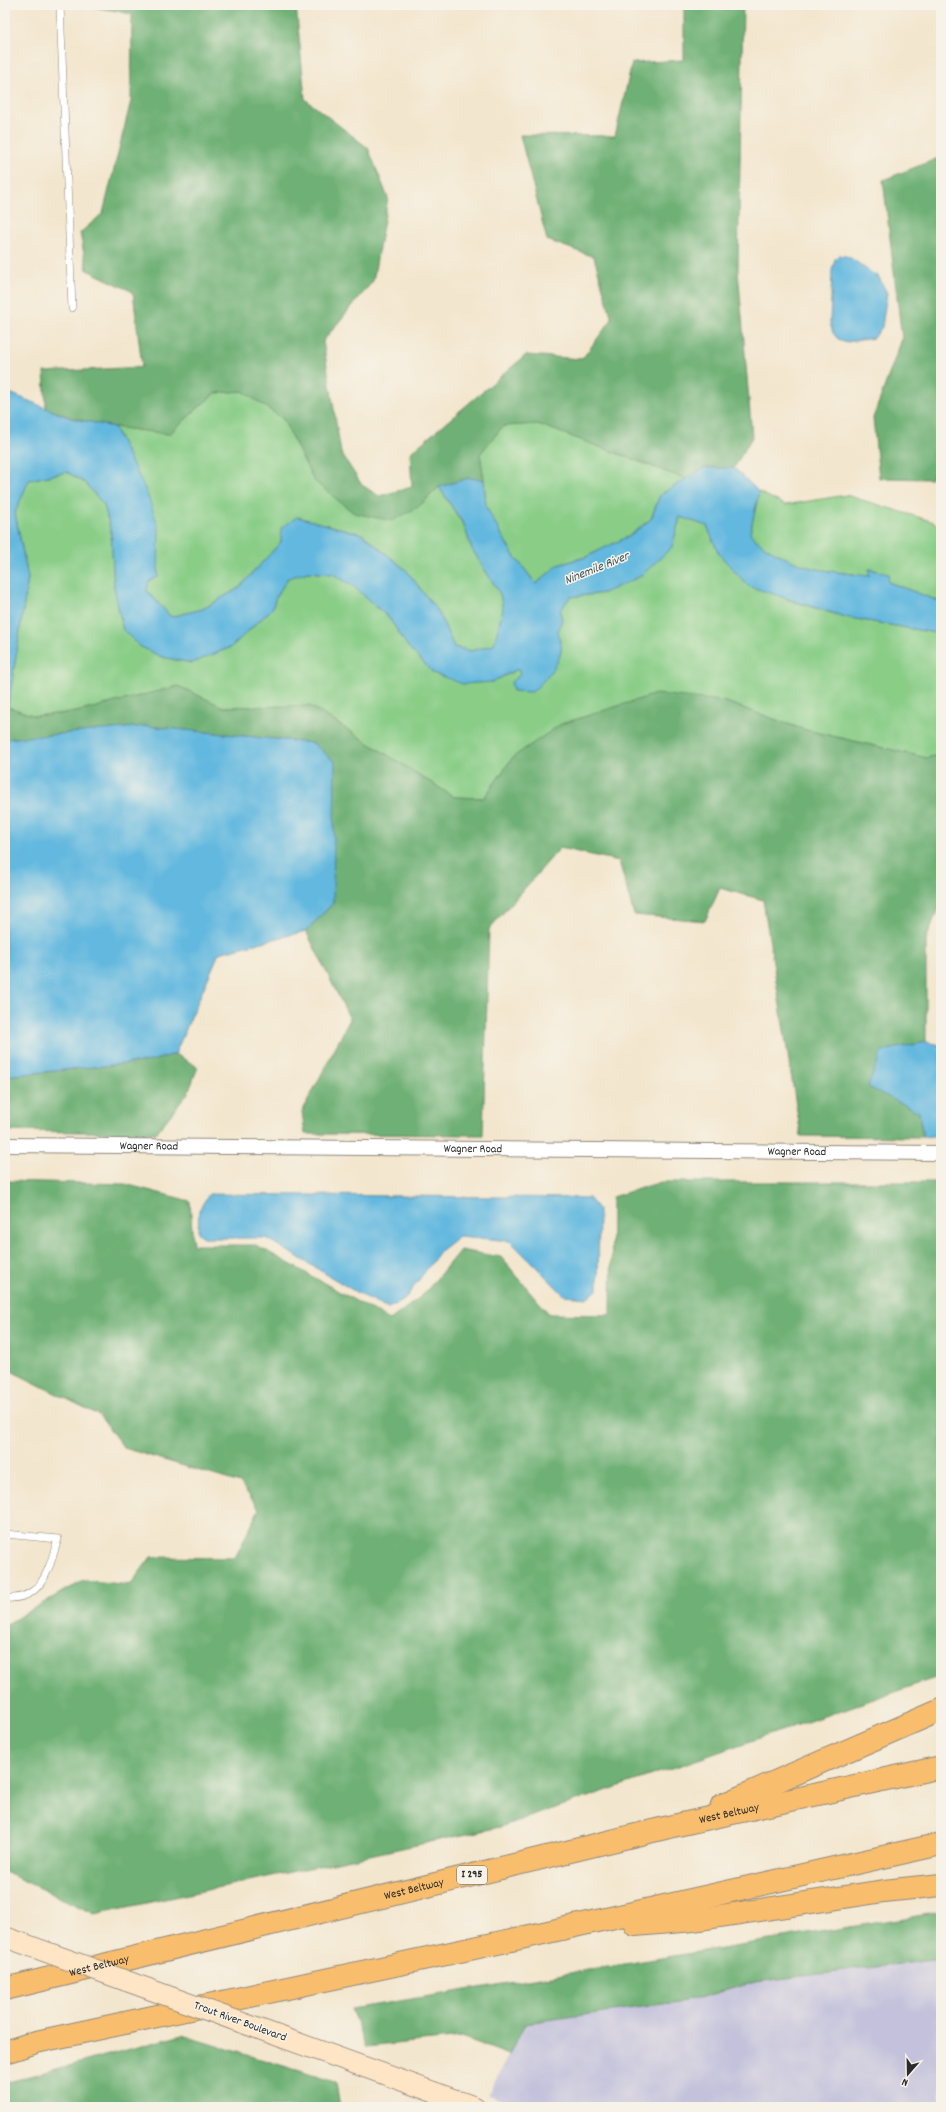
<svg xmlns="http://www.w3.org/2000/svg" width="946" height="2112" font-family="Dekko,sans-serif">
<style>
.industrial{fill:#c3c1db}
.green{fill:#89cd87;stroke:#5a7c59}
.forest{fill:#6eb074;stroke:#4c6e50}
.water{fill:#62b8df;stroke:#467285}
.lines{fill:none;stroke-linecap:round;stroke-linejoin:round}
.lane-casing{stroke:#8f887c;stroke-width:8}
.street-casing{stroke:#8f887c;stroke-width:16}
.secondary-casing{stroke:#8f887c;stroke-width:22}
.highway-casing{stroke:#8f887c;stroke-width:24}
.lane{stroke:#fff;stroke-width:7}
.street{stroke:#fff;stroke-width:14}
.secondary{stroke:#fde5c5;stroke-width:20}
.highway{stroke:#f9be6d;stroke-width:22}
.secondary-bridge-casing{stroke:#8f887c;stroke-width:22;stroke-linecap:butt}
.secondary-bridge{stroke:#fde5c5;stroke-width:20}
.labels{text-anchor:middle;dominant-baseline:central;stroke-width:3;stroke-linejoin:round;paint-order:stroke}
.shield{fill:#f7f3e8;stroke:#686764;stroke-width:1}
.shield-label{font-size:11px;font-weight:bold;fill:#2b2b2b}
.street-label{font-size:12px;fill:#2b2b2b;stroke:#f7f3e8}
.water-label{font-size:13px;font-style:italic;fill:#3c5561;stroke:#f7f3e8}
</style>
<rect width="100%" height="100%" fill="#f7f3e8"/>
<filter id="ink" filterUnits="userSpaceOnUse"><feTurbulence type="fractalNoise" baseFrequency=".025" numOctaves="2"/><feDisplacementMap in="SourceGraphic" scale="8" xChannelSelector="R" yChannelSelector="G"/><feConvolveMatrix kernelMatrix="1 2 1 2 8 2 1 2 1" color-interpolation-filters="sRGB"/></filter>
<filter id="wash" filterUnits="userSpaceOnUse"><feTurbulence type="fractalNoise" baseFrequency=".012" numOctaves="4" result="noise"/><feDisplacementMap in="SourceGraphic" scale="16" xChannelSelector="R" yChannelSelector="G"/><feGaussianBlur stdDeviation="0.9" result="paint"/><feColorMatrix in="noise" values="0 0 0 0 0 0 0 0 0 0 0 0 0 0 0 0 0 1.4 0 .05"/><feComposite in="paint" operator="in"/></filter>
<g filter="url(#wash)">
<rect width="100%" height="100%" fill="#f3e6ce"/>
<!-- industrial -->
<path class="industrial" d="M941 1959V2107H521L488 2095 525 2023 692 2000 755 1982Z"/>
<!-- green -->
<path class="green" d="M243 391 283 419 314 481 418 507 439 487 464 526 472 549 500 594 503 609 494 645 471 651 454 647 439 613 406 570 362 534 297 517 281 542 239 588 203 609 171 617 147 591 149 581 146 491 114 427 169 434 215 393Z
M538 424 686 479 660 495 651 519 629 536 586 557 558 565 536 584 512 553 486 507 484 480 480 454 503 426Z
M67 472 85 483 104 505 111 531 114 587 123 630 141 647 162 657 192 663 231 647 272 609 276 597 288 578 308 572 333 574 353 586 389 618 409 648 492 682 518 669 520 675 561 651 557 631 562 620 560 611 570 597 604 593 672 547 680 517 707 526 719 554 788 600 845 617 941 634V754L927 758 802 729 723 701 513 757 484 798 454 797 310 706 223 707 178 686 77 712 35 716 8 707 28 578 15 513 28 480Z
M759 492 785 505 846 495 931 521 941 527V602L888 582 889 574 870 569 869 576C852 574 834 572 817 569 798 566 760 548 750 533Z"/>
<!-- forest -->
<path class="forest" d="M94 5H296L305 99 368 148 388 198 373 281 323 341 341 453 362 485 379 496 412 487 410 453 526 355 582 359 612 319 594 257 547 240 520 135 615 136 632 63 684 60V5H743L738 270 752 437 734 468H704L686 479 538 424 503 426 480 454 484 480 469 478 439 487 418 507 392 521 354 513 314 481 283 419 243 391 215 393 169 434C127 429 86 425 46 408L44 372 142 367 133 292 87 270 80 233 103 213 131 101 132 14 94 7Z
M941 157V459L931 479 879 478 873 418 902 339 883 180Z
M178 686 223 707 310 706 454 797 484 798 513 757 561 724 656 694 723 701 802 729 927 758 941 754V901L926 940V1042L882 1051 919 1113 923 1137 801 1136 763 900 720 888 705 921 634 915 619 861 560 848 489 929 483 1135 305 1134 302 1112 350 1019 306 931 333 903 313 743 146 726 5 739V710L8 707 35 716 77 712Z
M175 1054 198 1067 188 1093 156 1133 5 1131V1076L151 1061Z
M5 1181 125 1184 190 1201 193 1245H256L390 1320 424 1294 460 1250 501 1257 549 1314 611 1315 612 1197 661 1182H941V1676L500 1827 95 1914 5 1872V1625L83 1580 130 1585 151 1557 235 1558 259 1509 240 1483 124 1448 99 1415 5 1368Z
M941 1912V1959L755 1982 692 2000 525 2023 509 2055 461 2037 366 2047 351 2009Z
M182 2035 336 2082 340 2107H5V2083Z"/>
<!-- water -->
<path class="water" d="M839 255C854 255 864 271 878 276L887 293 882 327 874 338 847 342 838 339 833 333 830 323 832 270 835 259Z
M5 391 70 418 114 427 146 491 159 528 158 577 149 581 147 591 171 617 203 609 239 588 281 542V528L297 517 362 534 406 570 439 613 454 647 471 651 494 645 503 609 500 594 472 549 464 525 439 487 469 478 484 480 486 507 512 553 536 584 558 565 586 557 629 536 651 519 660 495 704 468H734L759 492 750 533C760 548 798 565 817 569 834 572 852 574 869 576V569L889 574 888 582 941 602V634L845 617 748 586 719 554 707 526 680 517 672 547 641 576 604 593 570 597 560 611 562 620C553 639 563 637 561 651 559 665 542 683 532 692L513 691 511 682 520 675 518 669 492 682 463 684 433 673 409 648 389 618 353 586 333 574 308 572 288 578 276 597 272 609 231 647 192 663 162 657 141 647 123 630 114 587 111 531 104 505 85 483 67 472 29 480 15 513 28 578 8 707 5 710Z
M146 726 313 743 335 762 333 903 306 931 219 953 175 1054 151 1061 5 1076V739Z
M926 1042 941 1045V1135L923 1137 919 1112 868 1087 882 1051Z
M209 1194 589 1198 599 1210 598 1289 588 1298 565 1296 510 1241 459 1236 441 1250 404 1300 388 1308 356 1292 266 1238H206L198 1233 199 1210Z"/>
</g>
<g filter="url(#ink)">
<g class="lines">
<!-- lane casing -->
<g class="lane-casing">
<path id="lane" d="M60 5 72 308
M5 1534 58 1539C49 1568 43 1601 5 1598"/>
</g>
<!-- street casing -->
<g class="street-casing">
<g id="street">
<path id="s1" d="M5 1145 941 1153"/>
</g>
</g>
<!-- secondary casing -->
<g class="secondary-casing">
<path id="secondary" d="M284 2038 475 2107"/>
</g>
<!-- highway casing -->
<g class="highway-casing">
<g id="highway">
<path d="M722 1805 941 1710"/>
<path d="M635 1925 694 1920 884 1891 941 1885"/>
<path id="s2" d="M5 1989 673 1826 941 1767"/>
<path d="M5 2052 36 2042 530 1936 941 1844"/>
</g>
</g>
<!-- lane -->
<use href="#lane" class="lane"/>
<!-- street -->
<use href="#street" class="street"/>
<!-- secondary -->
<use href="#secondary" class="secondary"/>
<!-- highway -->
<use href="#highway" class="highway"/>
<!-- secondary-bridge casing -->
<g class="secondary-bridge-casing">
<path id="secondary-bridge" d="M5 1937 284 2038"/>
</g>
<!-- secondary-bridge -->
<use href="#secondary-bridge" class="secondary-bridge"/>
</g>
</g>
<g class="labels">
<!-- shield labels -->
<rect class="shield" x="457" y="1866" width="30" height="18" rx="3"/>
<g class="shield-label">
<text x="472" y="1875">I 295</text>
</g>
<!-- street labels -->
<g class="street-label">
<text stroke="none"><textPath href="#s1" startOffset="144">Wagner Road</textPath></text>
<text stroke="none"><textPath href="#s1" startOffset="468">Wagner Road</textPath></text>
<text stroke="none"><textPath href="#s1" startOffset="792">Wagner Road</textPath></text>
<text stroke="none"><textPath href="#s2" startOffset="745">West Beltway</textPath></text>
<text stroke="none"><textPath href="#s2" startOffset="421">West Beltway</textPath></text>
<text stroke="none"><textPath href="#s2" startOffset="97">West Beltway</textPath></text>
<text transform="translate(240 2022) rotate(20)">Trout River Boulevard</text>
</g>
<!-- water labels -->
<g class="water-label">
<text transform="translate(597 569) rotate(-22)">Ninemile River</text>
</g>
</g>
<!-- margin -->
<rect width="946" height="2112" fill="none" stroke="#f7f3e8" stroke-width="20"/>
<!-- north arrow -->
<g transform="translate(908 2074) rotate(200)" stroke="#f7f3e8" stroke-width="3" paint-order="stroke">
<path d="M0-3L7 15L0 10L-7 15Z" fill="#2b2b2b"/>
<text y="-6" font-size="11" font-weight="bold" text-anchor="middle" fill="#2b2b2b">N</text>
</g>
</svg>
